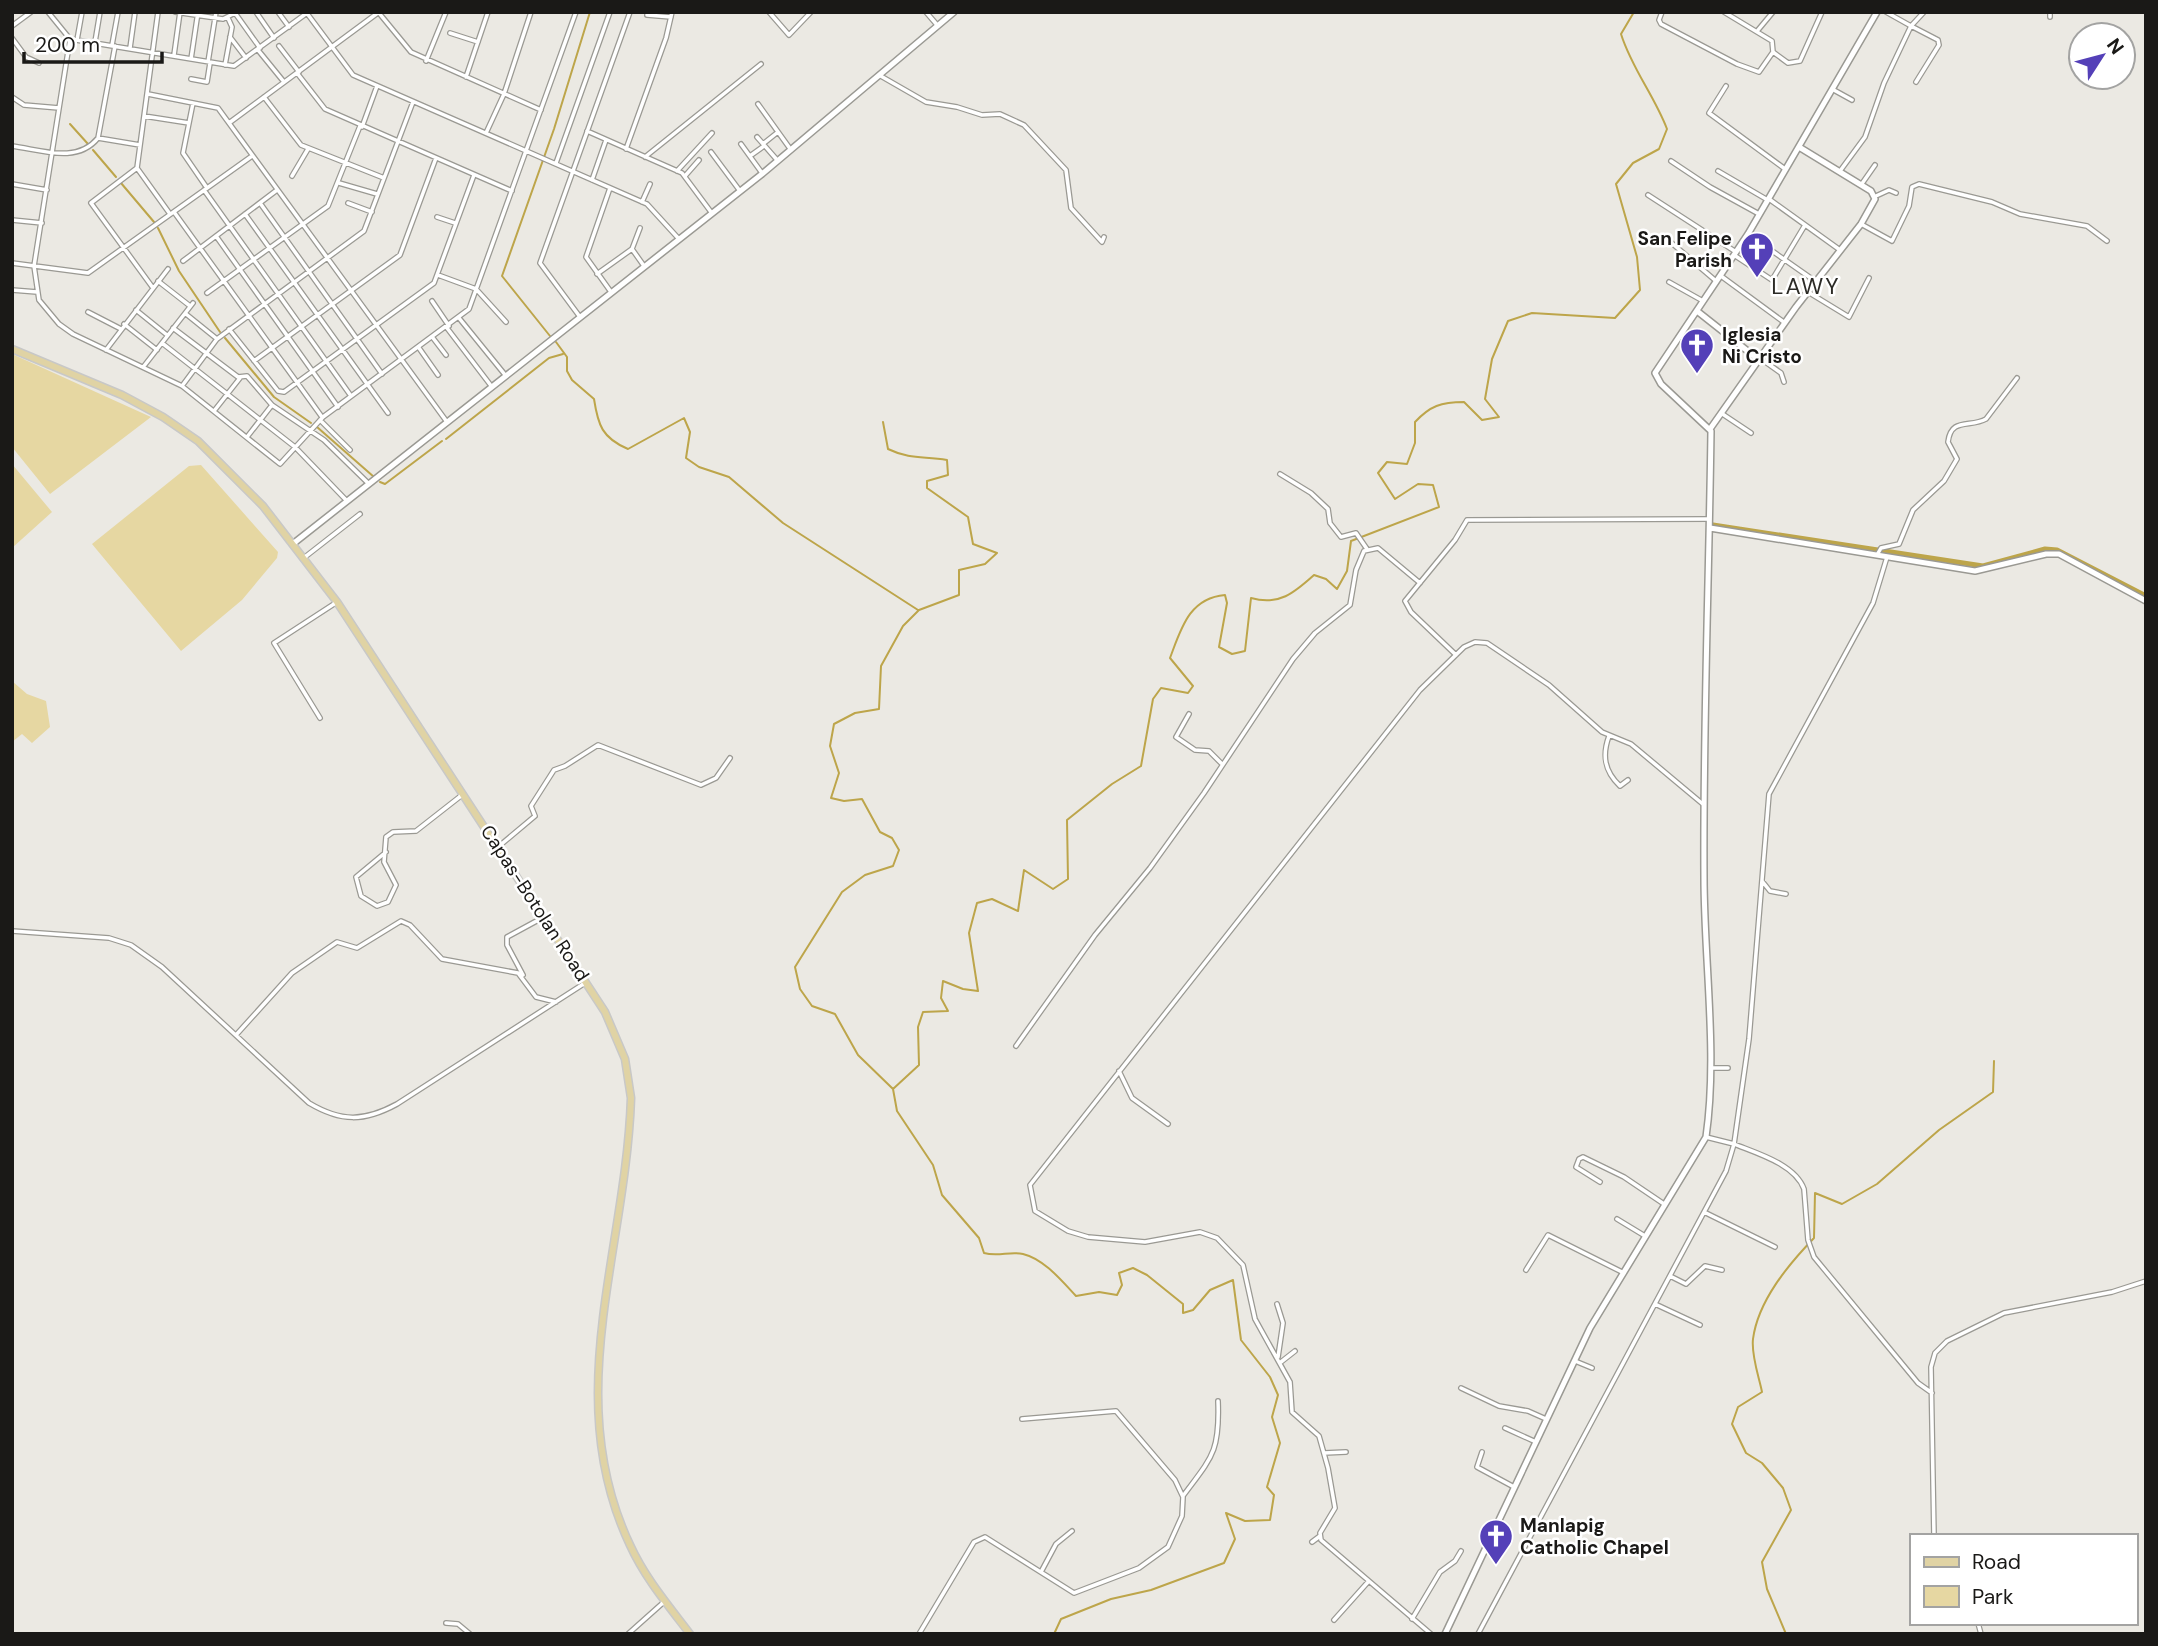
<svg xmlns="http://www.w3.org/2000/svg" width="2158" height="1646" font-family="'DM Sans',sans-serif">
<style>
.green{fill:#e6d7a2}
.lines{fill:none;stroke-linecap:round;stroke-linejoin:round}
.stream{stroke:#bda54a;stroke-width:2}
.canal{stroke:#bda54a;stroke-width:5}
.street-casing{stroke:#9a9993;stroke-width:6}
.secondary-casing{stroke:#9a9993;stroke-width:8}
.primary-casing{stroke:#c8c8c7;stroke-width:9}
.street{stroke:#fff;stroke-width:3.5}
.secondary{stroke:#fff;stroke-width:5}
.primary{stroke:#e0d3a4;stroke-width:6}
.labels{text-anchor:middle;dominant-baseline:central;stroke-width:5;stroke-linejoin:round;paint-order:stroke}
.poi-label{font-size:19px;font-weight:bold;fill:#1a1917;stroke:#fff;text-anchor:start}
.street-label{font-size:19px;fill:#1a1917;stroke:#fff}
.quarter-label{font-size:23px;letter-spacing:2px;fill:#2c2b26;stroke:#fff}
</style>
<rect width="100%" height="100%" fill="#ebe9e3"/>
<!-- green -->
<path class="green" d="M12 354 151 417 50 494 12 447Z
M12 464 52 512 12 548Z
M201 465 278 552 277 558 242 600 181 651 92 544 189 466Z
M12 681 27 694 46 701 50 727 32 743 22 734 12 742Z"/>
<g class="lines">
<!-- stream -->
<path class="stream" d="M70 124 88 144
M93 150 116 177
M121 183 154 222
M158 228 179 271 220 332
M550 336 502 276 554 129 590 12
M225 338 274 397 311 423
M556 342 567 357V371L572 380 594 399C598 425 602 438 628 449L684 418 690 432 686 458 699 467 729 477 783 523 918 610
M883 422 888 449C911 460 923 456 947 460L948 475 927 481V488L968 517 973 544 997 553 985 564 959 570V595L919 610 903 626 881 666 879 709 855 713 834 724 830 746 839 773 831 798 844 801 862 799 880 832 892 838 899 850 893 866 865 875 842 892 795 967 800 989 812 1006 835 1014 858 1055 893 1089
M317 427 374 477
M446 439 549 358 563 354
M380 482 385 484 442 441
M1054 1634 1061 1619 1111 1599 1151 1590 1224 1563 1235 1539 1226 1513 1245 1521 1270 1520 1274 1495 1267 1487 1280 1443 1272 1417 1278 1395 1270 1377 1241 1340 1233 1280 1210 1290 1193 1310 1183 1313V1304L1147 1275 1133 1268 1119 1273 1122 1285 1117 1295 1099 1292 1076 1296C1062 1281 1044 1259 1023 1254 1010 1251 998 1257 984 1253L979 1238 942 1195 933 1165 897 1111 893 1089 919 1065 918 1027 923 1012 948 1011 941 998 943 981 963 989 978 991 969 933 977 903 992 899 1018 911 1024 870 1053 889 1068 879 1067 820 1112 784 1141 766 1153 699 1161 688 1188 693 1193 686 1170 658C1181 629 1189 598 1225 595L1227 603 1219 647 1232 654 1245 651 1251 598C1279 606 1294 593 1314 575L1326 579 1337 589 1347 571 1351 541 1439 507 1433 485 1418 484 1395 499 1378 473 1387 462 1407 464 1415 443V422C1430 406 1441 402 1464 402L1482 420 1499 417 1485 399 1492 359 1508 321 1532 313 1615 318 1640 290 1637 257 1616 184 1633 163 1659 149 1667 129C1654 95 1632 69 1621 34L1634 12
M1786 1634 1767 1589 1762 1562 1791 1510 1783 1488 1762 1463 1746 1453 1732 1424 1738 1407 1762 1392C1759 1377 1751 1355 1753 1339 1758 1301 1788 1265 1814 1238L1815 1193 1842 1204 1877 1184 1939 1130 1993 1092 1994 1061"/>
<!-- canal -->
<path class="canal" d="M1713 525 1983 566 2045 549 2057 550 2146 596"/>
<!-- street casing -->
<g class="street-casing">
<path id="street" d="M48 12 70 39 234 66 307 13
M175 12 223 19 237 12
M256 12 274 38
M278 12 289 27
M306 12 353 75 647 204 679 239
M769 12 789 35 811 12
M926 12 938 26
M1662 12 1659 20 1661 24 1737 64 1759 72 1773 52 1772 41 1724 12
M235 13 260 48
M379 13 411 52 541 110
M647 15 671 17
M2050 17V12
M12 26 31 12
M1758 30 1773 12
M450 33 478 42
M230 37 246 58
M12 38 26 57 39 63
M70 39 34 266 39 300 59 324 73 334 182 386 280 464 323 417 469 309 576 12
M77 40 82 12
M95 42 100 12
M112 45 118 12
M279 46 299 72
M130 48 135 12
M258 50 284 82
M1773 52 1788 63 1800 61 1822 12
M174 55 180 12
M191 59 198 12
M426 61 446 12
M208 62 216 12
M225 65 232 27 228 18
M297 73 325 109 512 191
M879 75 926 102 957 107 982 115 1000 114 1024 125 1066 170 1071 208 1102 242 1104 237
M466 77 488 12
M191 79 207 82 210 63
M1916 82 1939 45 1938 40 1911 26 1924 12
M1726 86 1709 113 1785 169
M1832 89 1852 100
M148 94 218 108 447 422
M12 97 24 105 59 108
M264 97 301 145 384 178
M193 103 183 153 207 188
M758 104 791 150
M144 116 189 123
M229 123 379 12
M362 127 377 86
M587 131 682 173 711 212
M486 133 504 94 531 12
M757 137 778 161
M98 138 140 145
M741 144 762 173
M763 144 778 132
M12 146C42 150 77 164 98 138L115 46
M626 149 666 38 672 12
M711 152 740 191
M750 156 764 146
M645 157 761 64
M1671 161 1710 187 1759 214
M556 163 610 12
M137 168 158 12
M677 171 712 133
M1718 171 1766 199
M1840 171 1865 137 1884 83 1911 26 1886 12
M292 176 308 149
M685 176 699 160
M592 180 606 140
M339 183 377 194
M12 184 47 190
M1861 185 1875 165
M610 188 586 257 611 292
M204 190 351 396
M1648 195 1736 252
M1876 196 1889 190 1896 193
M1769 199 1840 250
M642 202 650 184
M260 203 382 374
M348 203 372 212
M174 212 322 417
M245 214 388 413
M437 217 455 223
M12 220 42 223
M1861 224 1892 241 1909 206 1912 187 1919 184 1992 202 2020 214 2087 226 2107 241
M640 228 632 249 644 266
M1748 234 1815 281
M216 236 338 407
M1667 239 1716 281
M1734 255 1772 280 1805 225
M183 261 277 190
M12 263 88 273 252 156
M597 274 632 249
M438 275 476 289 506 322
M1721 276 1785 323
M158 281 190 306
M1669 282 1703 301
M153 288 91 203 137 168 170 214
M12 290 37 292
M1808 292 1849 317 1869 278
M207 293 328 206 360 126
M432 301 449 326
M136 310 167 335
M88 312 121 329
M186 314 217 339
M580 317 540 263 630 12
M459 318 506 376
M124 324 157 350
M173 328 238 377 247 376 272 405 324 440 369 484
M447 328 492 387
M229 329 278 391 284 392 434 283 474 175
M433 338 446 355
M162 343 295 447 346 500
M419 348 438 375
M106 350 168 269
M1760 358 1781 373 1784 382
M254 361 400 255 436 158
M144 366 193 303
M182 386 217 339 364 231 413 102
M214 411 240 378
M1721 413 1751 433
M320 420 350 450
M247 437 272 405
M1280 474 1311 493 1328 509 1330 523 1341 537 1356 533 1367 549
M1877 555 1881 548 1899 544 1913 510 1944 481 1957 459 1948 442C1951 417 1970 428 1986 419L2017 378
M305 557 360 514
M1887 557 1873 603 1769 794 1749 1039 1734 1144C1756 1153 1795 1164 1804 1189L1808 1240 1814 1257 1918 1383 1932 1393
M1456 655 1411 612 1405 601 1455 540 1467 520 1709 519
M1189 714 1176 737 1195 750 1209 751 1221 763
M320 718 274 643 337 602
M1609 736C1602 755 1604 771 1620 786L1628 780
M498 847 535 816 531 806 554 770 565 766 598 745 701 785 716 778 730 758
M386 852 356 877 361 896 377 906 388 902 396 885 384 862 386 837 393 832 416 831 462 795
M1762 881 1770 891 1786 894
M12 931 109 938 131 945 162 967 309 1103C341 1122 364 1122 397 1104L585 983
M523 975 507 945V937L542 918
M236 1035 292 973 337 942 357 948 401 921 410 925 442 959 518 973 536 997 556 1002
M1016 1046 1095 935 1150 868 1204 793 1293 659 1315 633 1350 605 1356 570 1364 551 1378 548 1420 583
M1711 1068H1728
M1119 1071 1132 1098 1168 1124
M1600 1182 1576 1167 1579 1159 1583 1157 1624 1177 1664 1204
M1704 1212 1775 1247
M1617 1219 1645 1236
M1526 1270 1548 1235 1624 1273
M1670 1276 1686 1284 1705 1266 1722 1270
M1277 1304 1283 1323 1278 1357
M1655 1304 1700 1325
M1575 1361 1592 1368
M1281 1362 1295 1351
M1461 1388 1499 1406 1528 1411 1546 1419
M1505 1428 1536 1442
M1482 1452 1477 1467 1514 1487
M1324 1453 1346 1452
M1183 1496C1212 1457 1220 1452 1218 1401
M1934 1536 1931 1367 1935 1353 1947 1341 2004 1313 2112 1292 2146 1281
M1312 1542 1320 1536
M1041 1572 1056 1544 1072 1531
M1412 1619 1440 1572 1455 1561 1461 1551
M1334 1620 1368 1582
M446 1623 458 1624 470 1634
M1978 1623 1981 1634
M628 1634 665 1601
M919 1634 974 1542 985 1537 1074 1593 1139 1568 1168 1547 1182 1516 1183 1497 1175 1480 1116 1411 1022 1419
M1431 1634 1321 1540 1320 1533 1335 1508 1328 1468 1319 1436 1292 1412 1290 1382 1255 1319 1243 1265 1217 1238 1200 1232 1145 1242 1088 1237 1068 1231 1035 1211 1030 1185 1420 690 1464 647 1475 642 1487 643 1549 685 1602 732 1631 744 1704 805
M1478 1634 1726 1171 1734 1144 1706 1137"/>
</g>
<!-- secondary casing -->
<g class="secondary-casing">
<path id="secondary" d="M1697 311 1759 360
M1710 429 1796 307 1861 224 1875 199 1871 191 1799 147
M1710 528 1975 571 2046 554H2059L2146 601
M294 543 762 174 954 12
M1445 1634 1590 1328 1706 1137C1718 1054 1704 961 1704 877 1703 728 1709 580 1711 431L1661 384 1655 373 1748 234 1877 12"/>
</g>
<!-- primary casing -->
<g class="primary-casing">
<path id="primary" d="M12 349 122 395 163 417 198 441 263 506 337 602 605 1012 625 1059 631 1098C626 1251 560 1397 630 1545 645 1578 668 1605 690 1634"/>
</g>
<!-- street -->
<use href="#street" class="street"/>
<!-- secondary -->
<use href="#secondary" class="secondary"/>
<!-- primary -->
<use href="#primary" class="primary"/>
</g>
<!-- icons -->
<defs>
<g id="church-pin" transform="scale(1.75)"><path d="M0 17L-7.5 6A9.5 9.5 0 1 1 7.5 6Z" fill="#5440b8" stroke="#fff"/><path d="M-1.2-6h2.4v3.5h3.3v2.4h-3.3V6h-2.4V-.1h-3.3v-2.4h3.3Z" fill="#fff"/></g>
</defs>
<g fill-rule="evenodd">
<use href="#church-pin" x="1757" y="249"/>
<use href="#church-pin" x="1697" y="345"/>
<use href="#church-pin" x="1496" y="1536"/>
</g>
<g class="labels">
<!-- poi labels -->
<g class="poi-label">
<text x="1732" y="238" text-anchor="end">San Felipe<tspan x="1732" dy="22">Parish</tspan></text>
<text x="1722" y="334">Iglesia<tspan x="1722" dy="22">Ni Cristo</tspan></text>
<text x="1520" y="1525">Manlapig<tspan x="1520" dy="22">Catholic Chapel</tspan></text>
</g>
<!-- street labels -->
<g class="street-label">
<text transform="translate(535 903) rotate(57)">Capas-Botolan Road</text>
</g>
<!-- quarter labels -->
<g class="quarter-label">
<text x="1806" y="286">LAWY</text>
</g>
</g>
<!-- border -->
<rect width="2158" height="1646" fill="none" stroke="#1a1917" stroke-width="28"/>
<!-- legend -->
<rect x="1910" y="1534" width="228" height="91" fill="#ffffff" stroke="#a3a3a2" stroke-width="2"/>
<rect x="1924" y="1557" width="35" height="10" fill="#e0d3a4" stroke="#a3a3a2" stroke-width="2"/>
<text x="1972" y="1569" font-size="21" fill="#1a1917">Road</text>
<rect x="1924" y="1586" width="35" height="21" fill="#e6d7a2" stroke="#a3a3a2" stroke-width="2"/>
<text x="1972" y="1604" font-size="21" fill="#1a1917">Park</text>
<!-- north arrow -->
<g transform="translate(2102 56) rotate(54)"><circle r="33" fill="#ffffff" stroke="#a3a3a2" stroke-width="2"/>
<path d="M0-5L12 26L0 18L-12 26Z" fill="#5440b8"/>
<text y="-10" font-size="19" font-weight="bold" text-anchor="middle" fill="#1a1917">N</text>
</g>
<!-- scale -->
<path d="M24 52v10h138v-10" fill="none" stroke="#1a1917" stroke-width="3.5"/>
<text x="35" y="52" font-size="21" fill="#1a1917" stroke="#ffffff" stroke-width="5" paint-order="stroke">200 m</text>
</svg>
